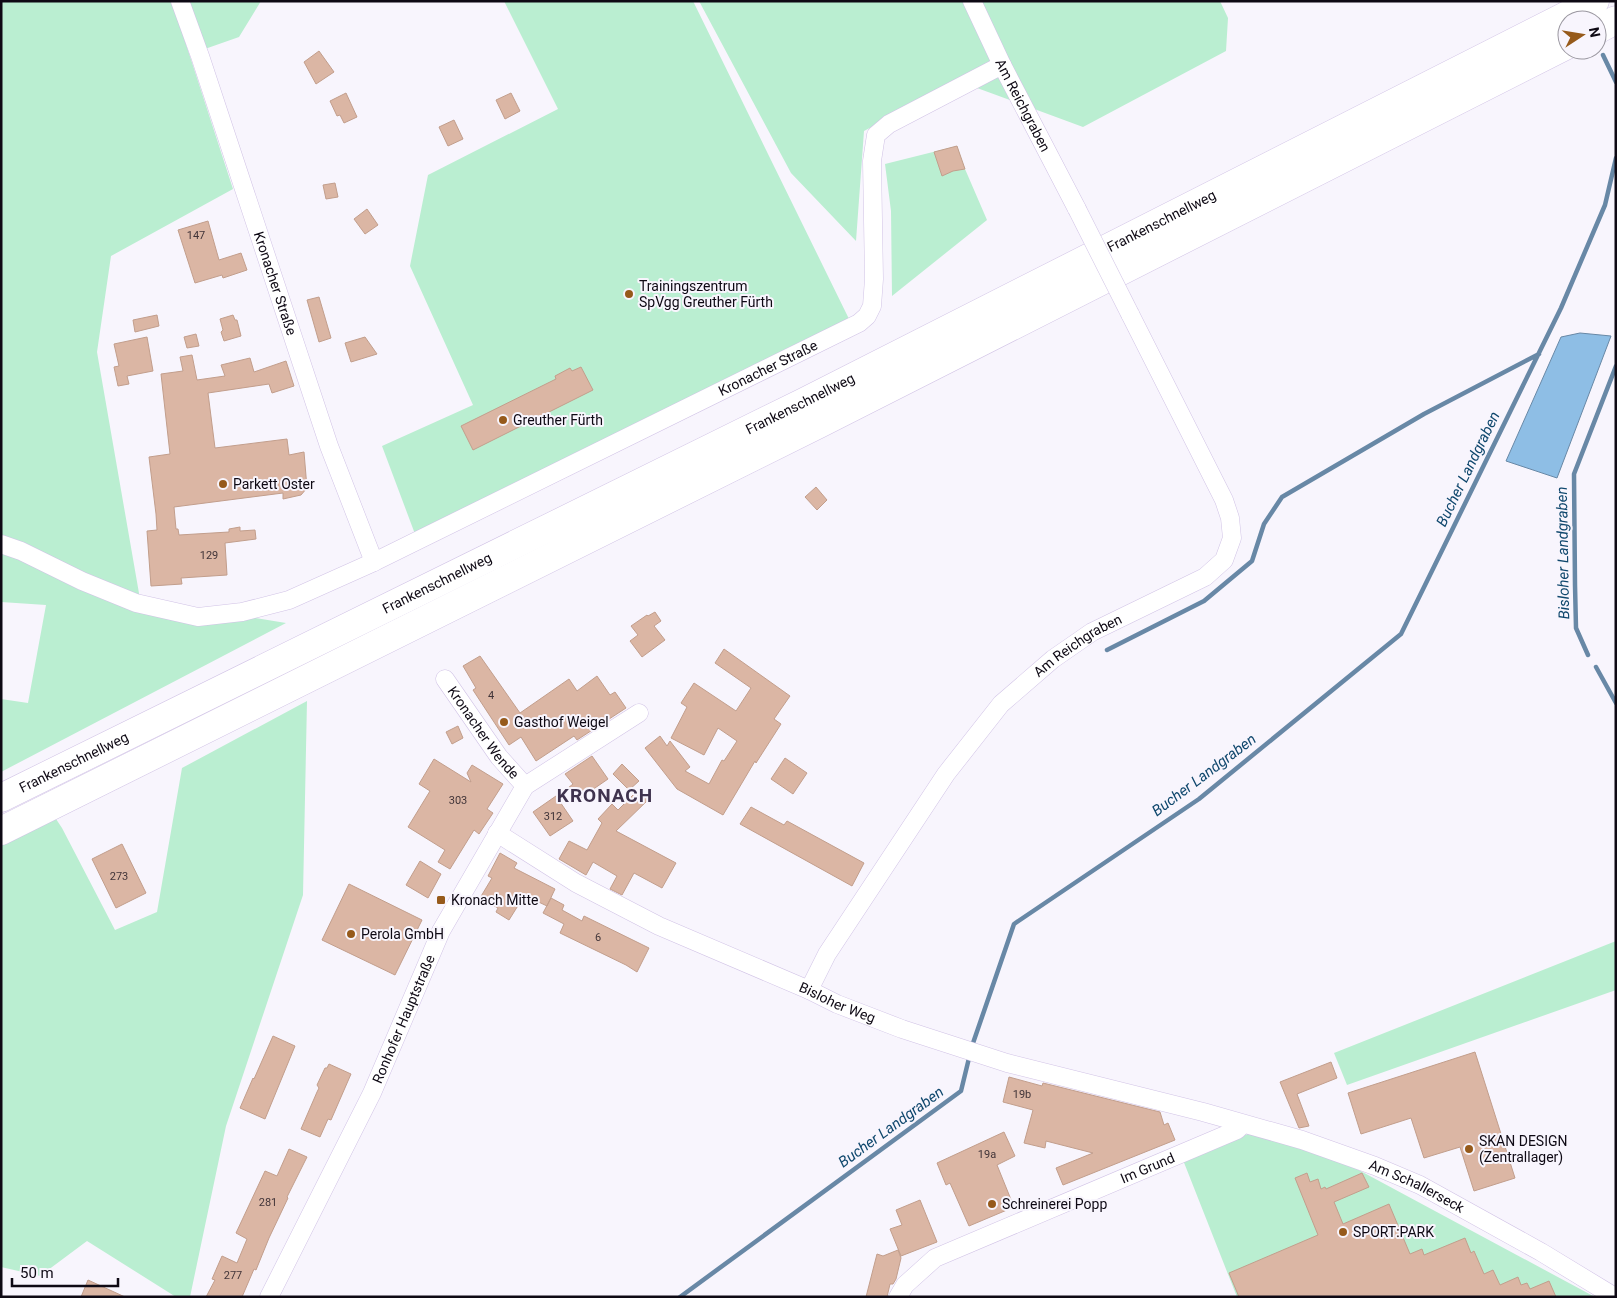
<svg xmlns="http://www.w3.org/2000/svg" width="1617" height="1298" font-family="Roboto,sans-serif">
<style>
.green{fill:#baeed1}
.water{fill:#8ebee5;stroke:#6888a6}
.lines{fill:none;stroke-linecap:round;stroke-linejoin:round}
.stream{stroke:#6888a6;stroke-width:4.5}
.building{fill:#dbb6a4;stroke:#c29e8c}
.street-casing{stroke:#d1c3e6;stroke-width:19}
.highway-casing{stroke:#d1c3e6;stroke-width:29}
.street{stroke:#fff;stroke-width:18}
.highway{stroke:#fff;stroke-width:28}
.street-bridge-casing{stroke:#d1c3e6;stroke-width:19;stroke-linecap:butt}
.street-bridge{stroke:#fff;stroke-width:18}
.poi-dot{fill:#965a1b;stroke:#f8f5fd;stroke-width:2}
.labels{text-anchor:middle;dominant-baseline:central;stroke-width:4;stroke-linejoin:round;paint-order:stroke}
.number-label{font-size:11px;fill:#413438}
.street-label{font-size:14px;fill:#0e0914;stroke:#f8f5fd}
.poi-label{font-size:14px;fill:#0e0914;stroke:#f8f5fd;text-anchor:start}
.water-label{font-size:15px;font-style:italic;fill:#0f476d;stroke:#f8f5fd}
.district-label{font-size:19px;font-weight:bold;letter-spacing:1px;fill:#3f334e;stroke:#f8f5fd}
</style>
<rect width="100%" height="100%" fill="#f8f5fd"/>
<!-- green -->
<path class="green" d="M1 1H172L233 189 111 256 97 352 140 599 286 623 1 772V699L28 703 46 605 1 602Z
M186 1H261L239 37 202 50Z
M504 1H693L850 321 415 534 382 446 473 405 410 266 428 175 558 109Z
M699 1H1220L1228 18 1226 51 1083 127 958 81 864 131 856 241 791 173Z
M957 146 965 169 987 220 892 296 891 211 885 164Z
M307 701 303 895 226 1126 190 1297H176L87 1241 40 1276 1 1267V846L56 819 62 828 115 930 157 912 182 768Z
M1616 941V990L1347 1085 1334 1053Z
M1253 1132 1355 1168 1595 1297H1237L1183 1160Z"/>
<!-- water -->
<path class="water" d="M1580 333 1611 336 1557 478 1506 461 1561 337Z"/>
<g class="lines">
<!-- stream -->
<path class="stream" d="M1603 55 1616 82
M1107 650 1204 601 1252 561 1264 524 1282 497 1424 414 1539 354
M1588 655 1576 628 1575 585 1574 474 1616 366
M1596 667 1616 703
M972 1046 1014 924 1199 799 1401 634 1561 308 1605 205 1616 158
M680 1297 961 1091 970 1054"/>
</g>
<!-- building -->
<path class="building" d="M319 51 334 72 316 84 304 62Z
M346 93 357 117 344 123 340 115 337 116 330 101Z
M511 93 520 111 505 119 496 100Z
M454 120 463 139 448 146 439 127Z
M957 146 965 169 953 171 942 176 934 152Z
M335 183 338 197 326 199 323 185Z
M367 209 378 225 365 234 354 219Z
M208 221 219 260 241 253 247 270 223 278 222 275 195 283 178 230Z
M319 297 331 338 319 342 307 300Z
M157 315 159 326 135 332 133 320Z
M233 315 235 320H237L241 336 224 341 221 332 223 330 220 319Z
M196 334 199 346 187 348 184 337Z
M147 337 153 371 127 376 129 384 118 386 114 367 119 366 114 344Z
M365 337 377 354 351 362 345 343Z
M192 355 197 380 225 376 221 365 250 358 254 372 286 361 294 386 272 393 269 384 208 393 215 448 287 439 289 455 304 452 307 488 301 495 283 499V493L174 507 176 529H178L179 535 229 532V529L240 527V531L255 530 256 539 225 543 227 575 181 578 182 584 151 586 147 531 157 530 156 514 149 457 170 454 161 374 183 371 180 357Z
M581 367 593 390 473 450 461 426 556 379 555 376 570 368 572 371Z
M816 487 827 500 817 510 805 497Z
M655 612 661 621 654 626 665 640 642 657 630 641 638 635 631 626 647 615 648 616Z
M724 649 790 696 774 719 781 724 756 763 755 761 723 815 677 789 645 748 660 736 667 746 670 741 690 767 685 771 709 784 722 760 724 761 737 741 718 728 704 755 671 738 687 707 681 703 694 683 736 711 751 688 715 663Z
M480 656 520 713 569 679 577 691 597 676 610 695 615 692 626 708 577 740 574 736 536 761 521 737 509 745 473 690 476 688 463 666Z
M458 726 463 738 452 744 446 732Z
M592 756 608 779 579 799 568 788 573 784 565 774Z
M785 758 807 773 793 794 771 779Z
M434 759 471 782 467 773 472 765 503 784 487 809 493 813 479 834 474 830 450 869 438 862 445 850 408 827 430 791 419 784Z
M622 764 639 781 629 790 613 774Z
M639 789 649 799 616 831 676 863 662 888 634 873 622 895 610 889 617 876 593 862 586 875 559 859 569 841 587 850 602 823 598 819 612 804 618 810Z
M556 796 573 821 550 836 533 812Z
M751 807 784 825 787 821 864 863 852 886 740 824Z
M122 844 146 893 116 908 92 859Z
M500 853 517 863 514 868 555 889 547 906 526 896V897L524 896 509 920 496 912 498 908 480 898 492 878 488 876Z
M420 861 441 874 428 898 406 885Z
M349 884 422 920 395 975 322 940Z
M551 898 564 905 562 910 582 921 584 916 649 948 637 972 626 965 560 933 564 924 543 913Z
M273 1036 295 1046 265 1119 240 1108 253 1078 254 1079Z
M1475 1052 1515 1178 1474 1191 1460 1147 1424 1158 1411 1118 1361 1134 1348 1093Z
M1331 1062 1337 1078 1297 1094 1309 1126 1299 1128 1280 1082Z
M329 1064 351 1074 331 1120 328 1119 320 1137 301 1129 317 1092 319 1088 317 1085 325 1068H327Z
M1009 1077 1042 1086 1043 1083 1160 1112 1164 1125 1168 1123 1175 1140 1063 1185 1056 1168 1093 1153 1046 1141 1045 1148 1024 1143 1033 1110 1003 1102Z
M1004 1132 1015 1156 997 1165 1014 1207 969 1226 950 1183 946 1185 937 1163Z
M289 1149 307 1157 287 1197 288 1198 269 1238 256 1270 254 1269 242 1297H206L215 1280 212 1279 222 1256 237 1263 247 1239 236 1233 265 1171 277 1176Z
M1307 1173 1310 1182 1318 1179 1321 1189 1325 1187 1326 1189 1362 1173 1369 1187 1334 1202 1343 1224 1389 1204 1410 1254 1422 1249 1424 1255 1465 1238 1471 1253 1474 1251 1484 1274 1493 1270 1500 1285 1518 1277 1521 1285 1527 1283 1530 1289 1549 1281 1556 1297H1239L1229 1273 1318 1235 1295 1178Z
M920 1200 937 1242 901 1256 890 1229 902 1225 896 1210Z
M898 1250 901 1258 896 1279 893 1284H890L887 1297H866L877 1254 883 1256Z
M88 1280 125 1297H81Z"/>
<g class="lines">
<!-- street casing -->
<g class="street-casing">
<g id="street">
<path id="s1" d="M180 1 200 56 329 446 374 562"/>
<path id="s2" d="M972 1 1002 65 1077 209"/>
<path id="s3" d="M1 544 21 551 82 581 136 603 198 617 242 612 289 600 374 562 859 323 867 316 872 306 874 279 872 161 876 135 889 124 1002 65"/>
<path id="s4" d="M445 679 499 757 525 786"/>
<path id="s5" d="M497 833 576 883 659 926 809 990 837 1004 902 1029 1007 1063 1203 1112 1302 1140 1375 1166 1420 1185 1541 1252 1615 1297"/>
<path id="s6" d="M809 990 827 954 946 774 1001 704 1053 659 1092 632 1205 577 1224 560 1232 538 1230 518 1224 500 1130 314"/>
<path id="s7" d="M269 1297 372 1093 441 931 525 786 639 713"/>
<path id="s8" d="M898 1297 905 1285 935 1258 1237 1130 1243 1124"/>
</g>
</g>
<!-- highway casing -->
<g class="highway-casing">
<g id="highway">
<path d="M1597 30 1616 20"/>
<path id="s9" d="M1 798 804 402 1595 1"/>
<path d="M1 831 819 424 1567 45"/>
</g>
</g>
<!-- street -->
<use href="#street" class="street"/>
<!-- highway -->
<use href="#highway" class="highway"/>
<!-- street-bridge casing -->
<g class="street-bridge-casing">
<path id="street-bridge" d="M1077 209 1130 314"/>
</g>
<!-- street-bridge -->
<use href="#street-bridge" class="street-bridge"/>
</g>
<!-- markers -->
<g class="poi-dot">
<circle cx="629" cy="294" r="5"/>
<circle cx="503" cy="420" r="5"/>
<circle cx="223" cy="484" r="5"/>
<circle cx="504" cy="722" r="5"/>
<rect x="436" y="895" width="10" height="10" rx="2.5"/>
<circle cx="351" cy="934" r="5"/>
<circle cx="1469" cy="1149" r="5"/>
<circle cx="992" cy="1204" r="5"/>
<circle cx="1343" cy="1232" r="5"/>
</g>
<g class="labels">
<!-- number labels -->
<g class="number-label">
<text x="196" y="235">147</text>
<text x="209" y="555">129</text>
<text x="491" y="695">4</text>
<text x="458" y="800">303</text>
<text x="553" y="816">312</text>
<text x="119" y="876">273</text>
<text x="598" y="937">6</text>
<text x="1022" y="1094">19b</text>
<text x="987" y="1154">19a</text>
<text x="268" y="1202">281</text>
<text x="233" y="1275">277</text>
</g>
<!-- street labels -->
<g class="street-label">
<text stroke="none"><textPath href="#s2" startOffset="116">Am Reichgraben</textPath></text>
<text stroke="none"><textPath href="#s9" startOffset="1296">Frankenschnellweg</textPath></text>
<text stroke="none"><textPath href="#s1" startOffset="298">Kronacher Straße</textPath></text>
<text stroke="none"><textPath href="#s3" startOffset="836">Kronacher Straße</textPath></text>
<text stroke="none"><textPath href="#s9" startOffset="891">Frankenschnellweg</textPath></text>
<text stroke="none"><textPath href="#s9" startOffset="486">Frankenschnellweg</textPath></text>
<text stroke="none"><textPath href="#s6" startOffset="442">Am Reichgraben</textPath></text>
<text stroke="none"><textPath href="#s4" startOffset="66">Kronacher Wende</textPath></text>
<text stroke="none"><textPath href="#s9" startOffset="81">Frankenschnellweg</textPath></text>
<text stroke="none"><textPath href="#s5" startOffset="381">Bisloher Weg</textPath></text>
<text stroke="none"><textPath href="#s7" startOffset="309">Ronhofer Hauptstraße</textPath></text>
<text stroke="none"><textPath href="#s8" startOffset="285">Im Grund</textPath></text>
<text stroke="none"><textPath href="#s5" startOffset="990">Am Schallerseck</textPath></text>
</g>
<!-- poi labels -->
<g class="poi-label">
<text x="639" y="286">Trainingszentrum<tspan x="639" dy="16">SpVgg Greuther Fürth</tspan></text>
<text x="513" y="420">Greuther Fürth</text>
<text x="233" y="484">Parkett Oster</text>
<text x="514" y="722">Gasthof Weigel</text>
<text x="451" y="900">Kronach Mitte</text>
<text x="361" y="934">Perola GmbH</text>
<text x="1479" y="1141">SKAN DESIGN<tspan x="1479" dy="16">(Zentrallager)</tspan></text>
<text x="1002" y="1204">Schreinerei Popp</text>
<text x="1353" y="1232">SPORT:PARK</text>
</g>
<!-- water labels -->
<g class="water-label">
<text transform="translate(1468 469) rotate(-64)">Bucher Landgraben</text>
<text transform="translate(1563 553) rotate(-91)">Bisloher Landgraben</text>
<text transform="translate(1204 775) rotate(-37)">Bucher Landgraben</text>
<text transform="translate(891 1127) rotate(-36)">Bucher Landgraben</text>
</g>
<!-- district labels -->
<g class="district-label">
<text x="605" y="795">KRONACH</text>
</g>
</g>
<!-- border -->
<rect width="1617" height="1298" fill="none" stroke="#0e0914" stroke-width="5"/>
<!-- north arrow -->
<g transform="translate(1582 35) rotate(78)"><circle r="24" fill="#f8f5fd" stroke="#9a97a0"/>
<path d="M0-4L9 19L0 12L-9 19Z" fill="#965a1b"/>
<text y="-8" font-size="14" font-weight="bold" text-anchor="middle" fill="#0e0914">N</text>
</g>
<!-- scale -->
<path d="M12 1278v8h106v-8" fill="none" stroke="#0e0914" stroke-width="2.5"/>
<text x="20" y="1278" font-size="15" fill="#0e0914" stroke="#f8f5fd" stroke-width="4" paint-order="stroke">50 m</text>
</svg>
